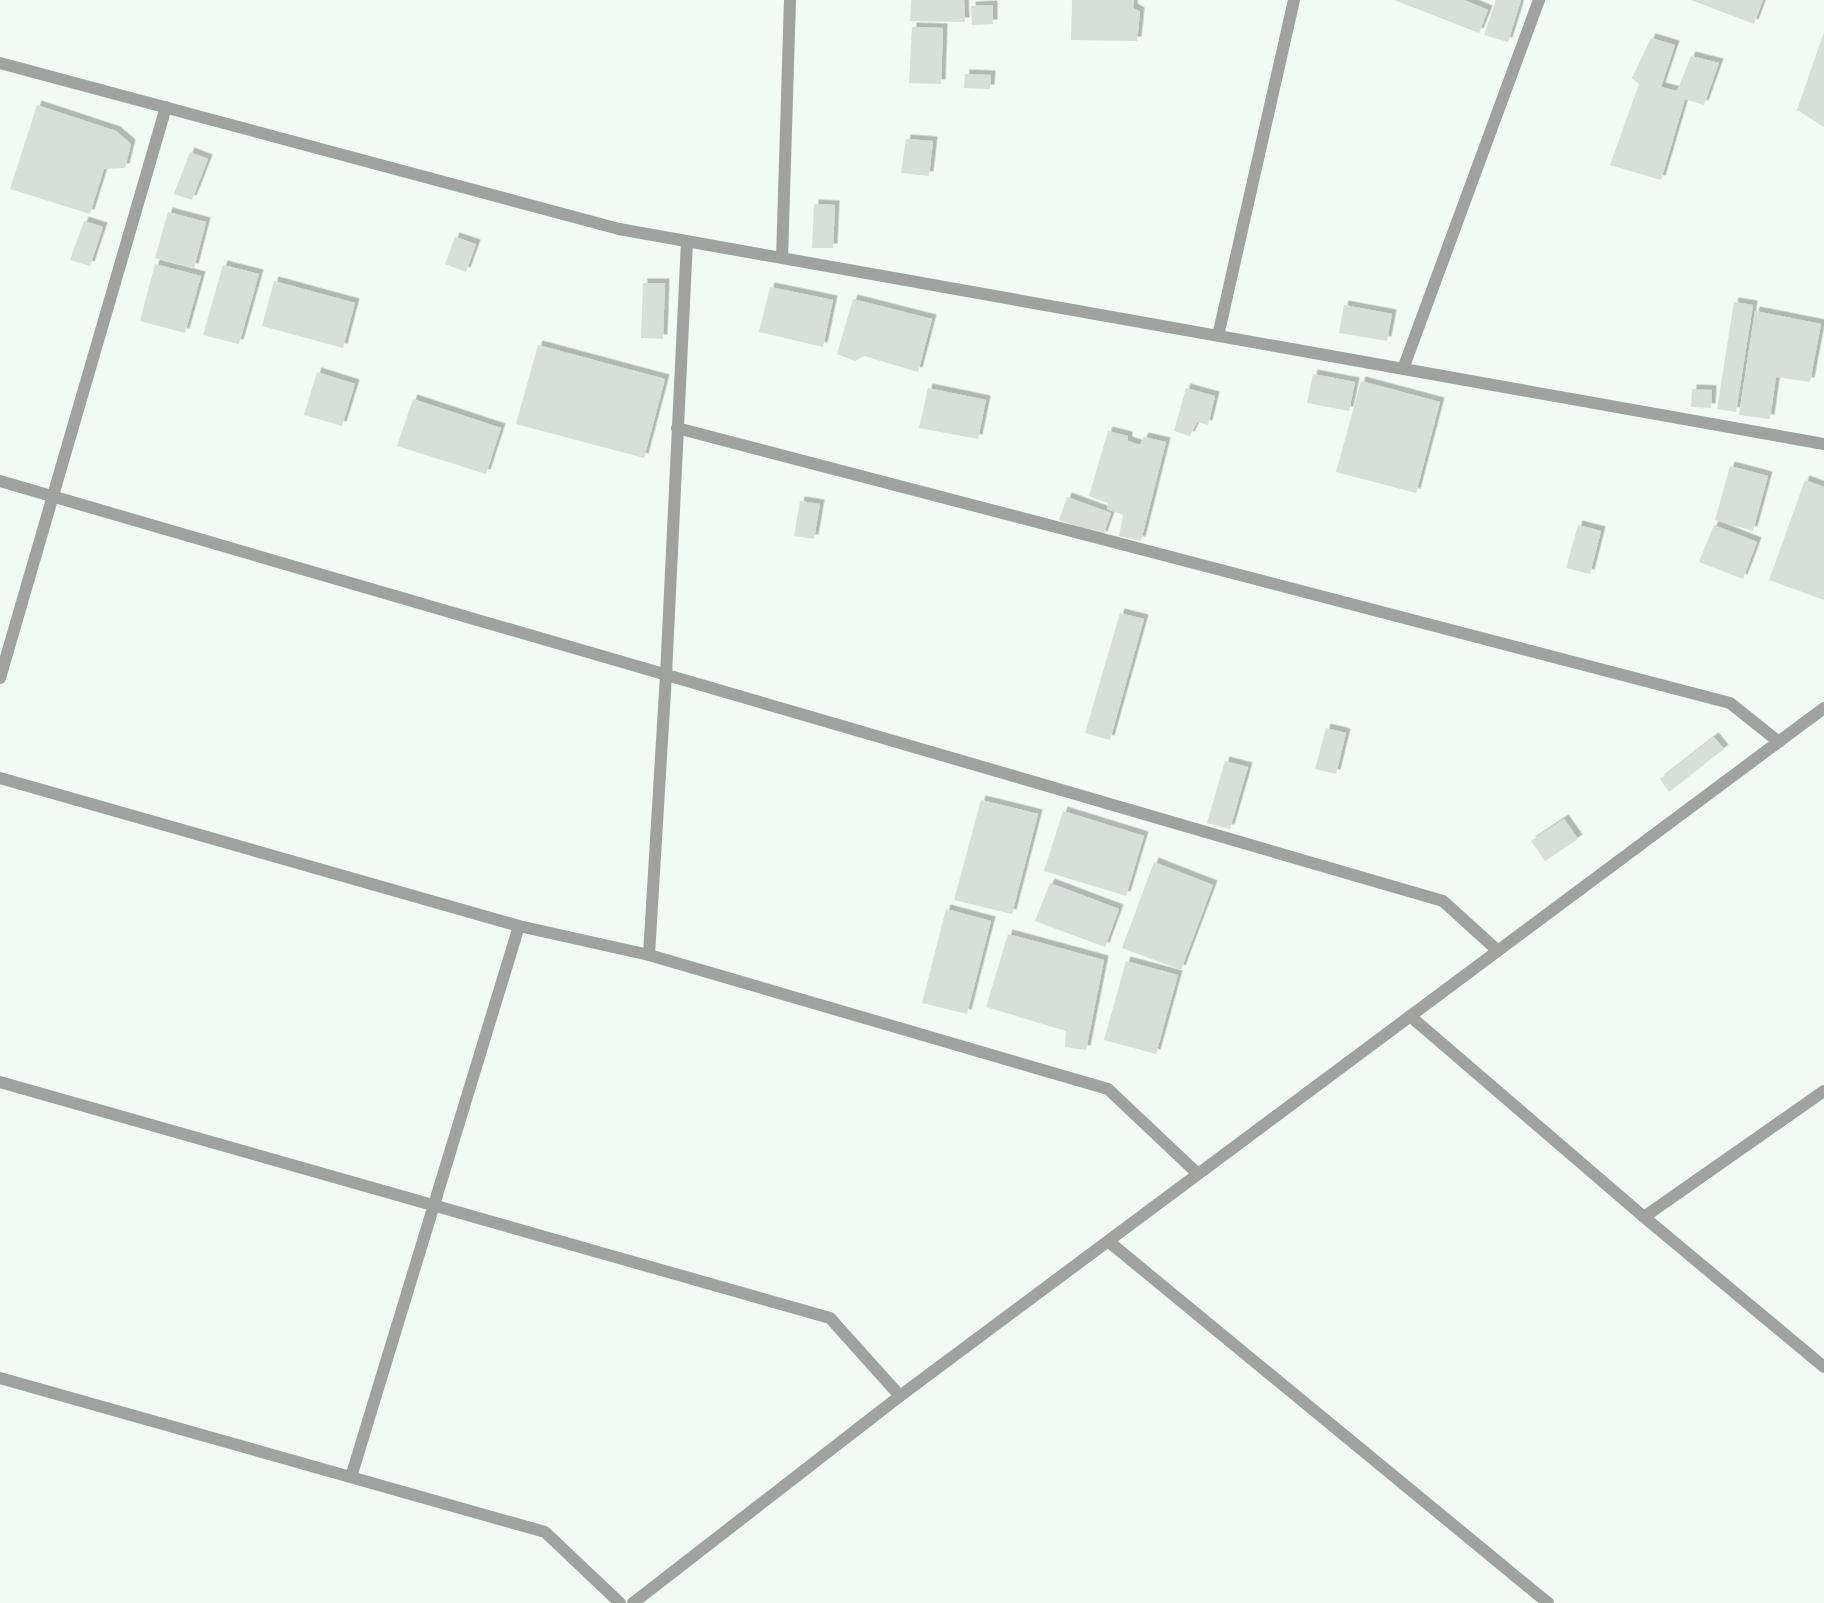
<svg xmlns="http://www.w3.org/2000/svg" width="1824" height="1603" font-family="Commissioner,sans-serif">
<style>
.building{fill:#d7dfd8;filter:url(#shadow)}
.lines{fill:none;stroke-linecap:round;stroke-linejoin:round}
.street{stroke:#9fa29f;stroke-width:12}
</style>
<defs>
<filter id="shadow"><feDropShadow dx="4.5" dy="-4.5" stdDeviation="0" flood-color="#0004"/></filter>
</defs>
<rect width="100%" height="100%" fill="#f1faf3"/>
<!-- building -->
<path class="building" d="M911 0H964L965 22 910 21Z
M1072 0H1134L1133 8 1140 12 1137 41 1071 40Z
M1394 0H1464L1488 10 1479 33Z
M1496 0H1521L1508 42 1484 35Z
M1691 0H1763L1754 24Z
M993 5V24L972 25 971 6Z
M912 27 943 28 941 84 909 83Z
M1824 32V127L1797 110Z
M1651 38 1675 45 1661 87 1677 91 1691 56 1719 63 1704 105 1685 99 1661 180 1610 165 1639 84 1632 78Z
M965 74 991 75 990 89 964 88Z
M37 105 116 131 131 144 125 168 104 169 90 214 10 189Z
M906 139 933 141 929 176 901 173Z
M190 152 208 159 192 200 174 194Z
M814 204 835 205 833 248H812Z
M168 212 206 222 194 268 155 258Z
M84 221 103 227 90 266 70 260Z
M455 237 476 244 466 272 445 264Z
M155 264 201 276 185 333 140 321Z
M223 265 259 274 239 344 203 335Z
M274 281 355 303 343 348 262 326Z
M643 283H665L663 339 641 338Z
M770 287 833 300 823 347 759 332Z
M853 299 932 319 918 372 864 356 855 361 837 354Z
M1734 302 1753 305 1736 412 1717 409Z
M1344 305 1392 314 1387 341 1339 333Z
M1755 311 1821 324 1810 382 1776 377 1770 419 1739 415Z
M538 345 665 379 644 458 516 424Z
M317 372 355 384 342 426 304 415Z
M1313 374 1355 382 1349 411 1307 403Z
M1361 381 1440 402 1416 493 1336 472Z
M928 388 986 400 978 439 919 428Z
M1186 388 1215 396 1208 425 1197 422 1190 436 1174 431Z
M1692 389 1712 390 1711 408 1691 407Z
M413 399 501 428 486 474 397 446Z
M1108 431 1128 436V441L1140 445 1144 437 1166 442 1141 541 1119 536 1123 515 1107 509 1108 503 1089 496Z
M1730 466 1768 476 1753 531 1715 520Z
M1805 480 1824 487V600L1769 580Z
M1067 497 1111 513 1103 536 1059 520Z
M800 501 820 504 814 539 794 536Z
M1578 525 1601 531 1590 574 1566 568Z
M1714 525 1757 542 1743 579 1699 562Z
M1120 613 1144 619 1110 740 1085 733Z
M1326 728 1346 733 1336 774 1315 769Z
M1714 737 1724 749 1669 792 1660 779Z
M1225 761 1248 767 1230 829 1207 823Z
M981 800 1038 814 1012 914 954 900Z
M1063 811 1144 836 1126 896 1044 871Z
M1564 819 1578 839 1545 861 1531 841Z
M1154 862 1213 885 1181 970 1122 948Z
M1050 883 1119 909 1105 947 1035 921Z
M946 909 991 921 967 1014 922 1003Z
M1008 934 1104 960 1086 1050 1065 1047 1066 1031 986 1007Z
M1126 961 1178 975 1156 1054 1104 1040Z"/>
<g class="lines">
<!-- street -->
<path class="street" d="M0 63 619 229 1824 444
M782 258 790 0
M1218 336 1294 0
M1403 369 1539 0
M677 428 1730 703 1779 742
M0 481 1443 901 1498 951
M0 678 166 107
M0 778 519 926 649 955 1108 1089 1198 1174
M649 955 666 675 687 241
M1410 1016 1644 1217 1824 1367
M0 1082 830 1318 900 1396
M1644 1217 1824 1091
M1108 1241 1548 1603
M0 1378 545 1532 620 1603
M351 1477 519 926
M633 1603 900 1396 1824 708"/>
</g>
</svg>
